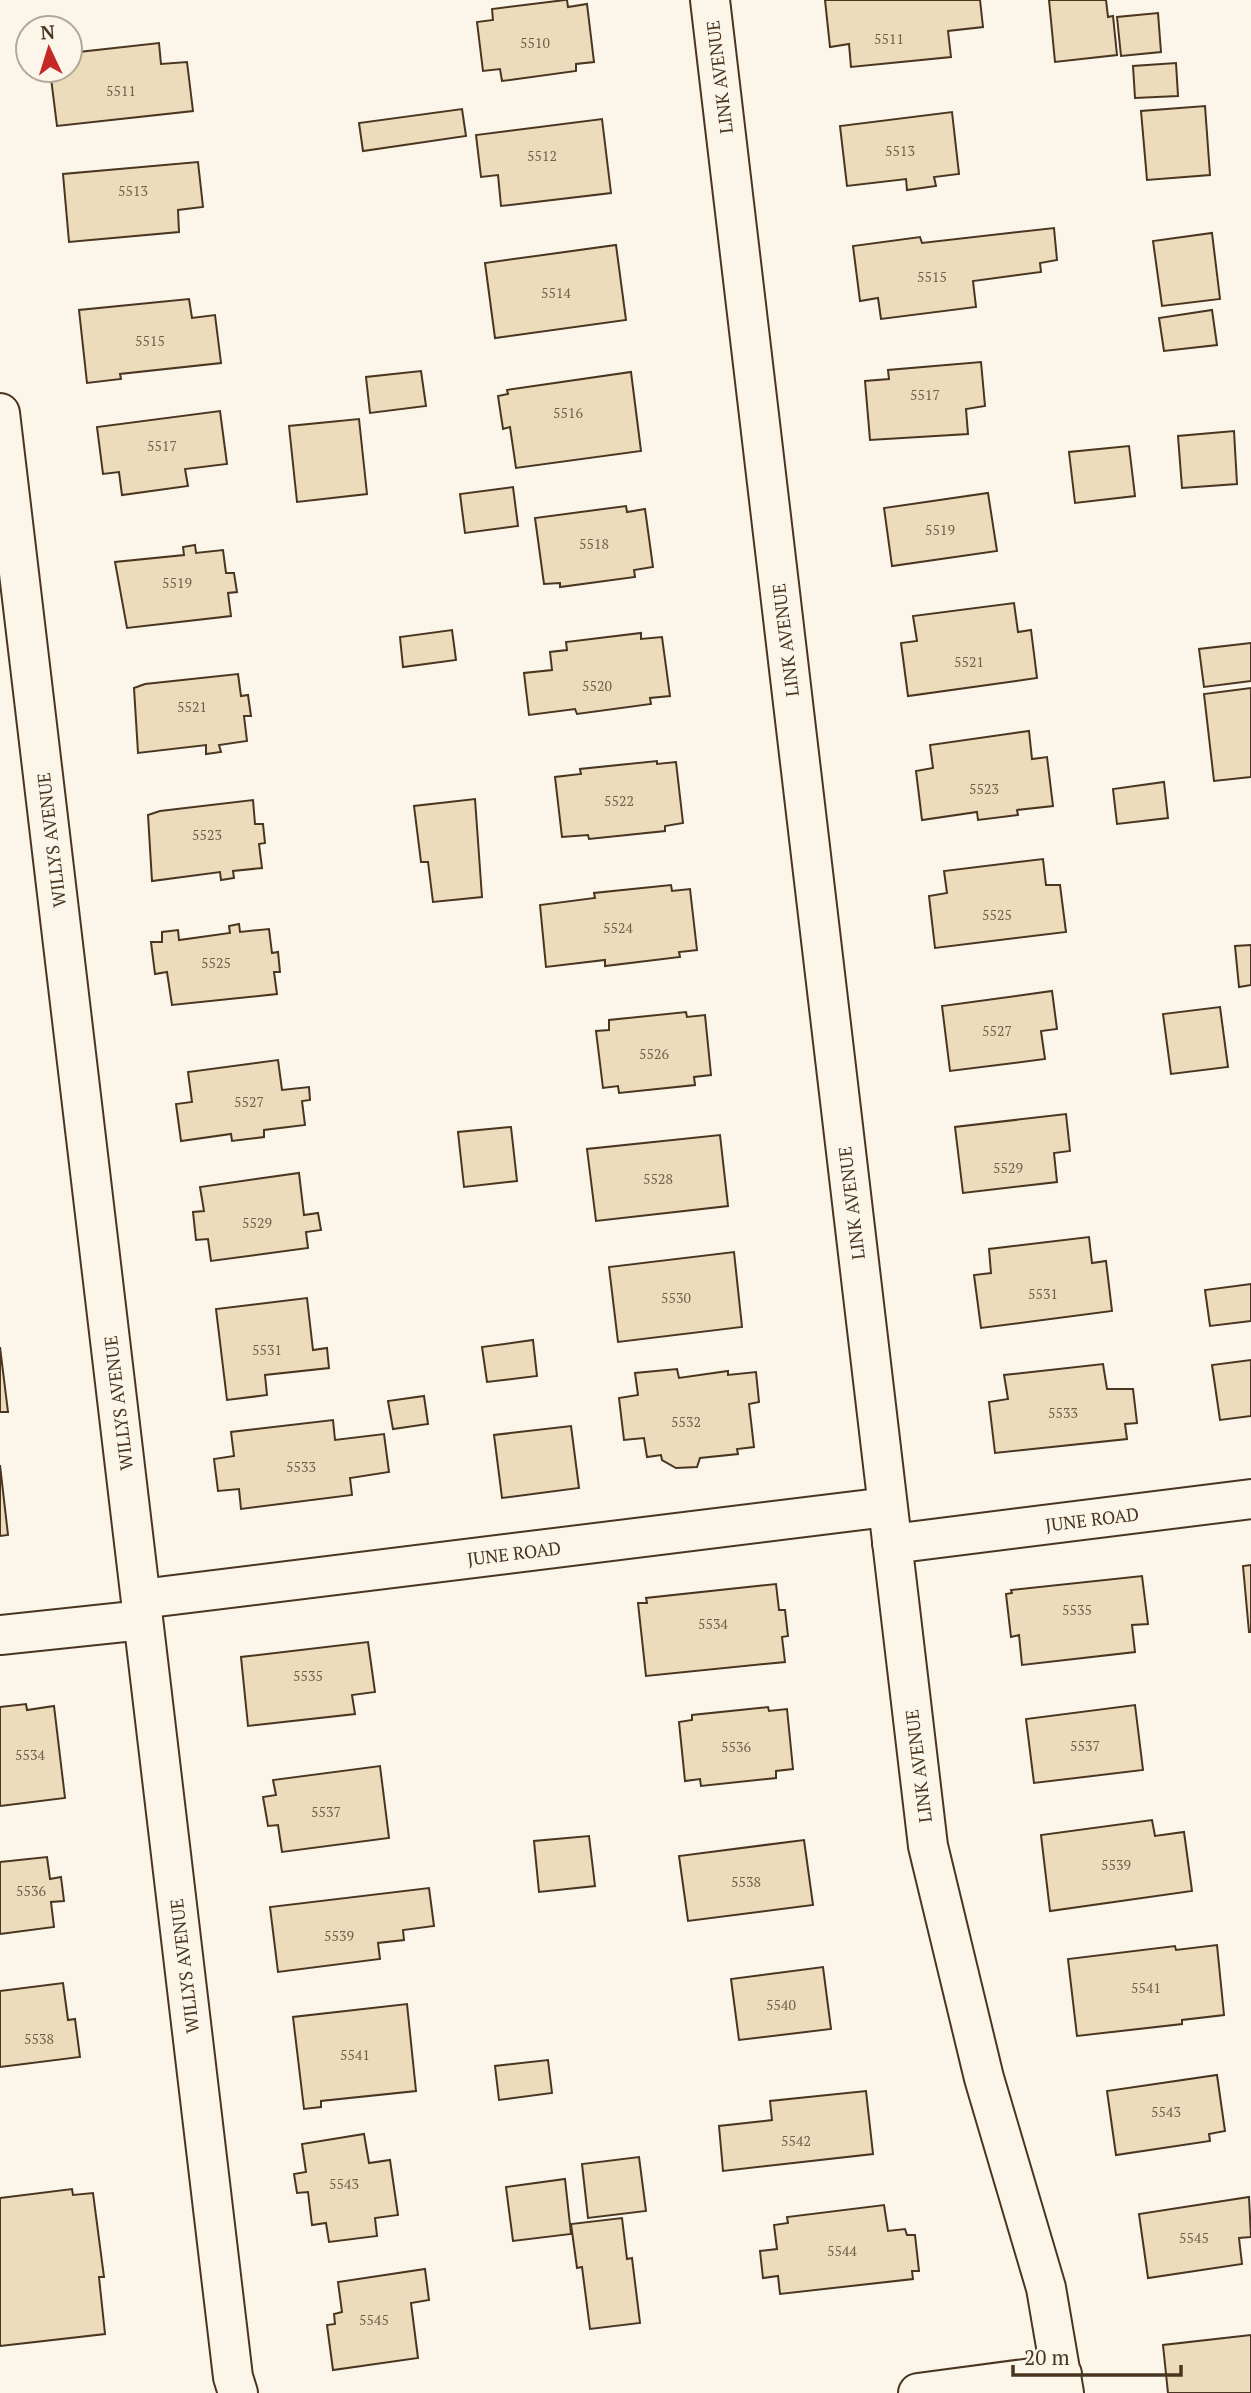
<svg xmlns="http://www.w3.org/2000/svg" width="1251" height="2393" font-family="'PT Serif',serif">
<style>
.building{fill:#ecdcbc;stroke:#4a3520;stroke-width:2}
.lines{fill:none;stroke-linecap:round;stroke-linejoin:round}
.minor-casing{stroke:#4a3520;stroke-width:42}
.minor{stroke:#fbf6e9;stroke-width:38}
.labels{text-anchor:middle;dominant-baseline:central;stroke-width:5;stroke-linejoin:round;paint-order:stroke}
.number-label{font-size:14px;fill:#725f47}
.street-label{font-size:18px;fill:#4a3520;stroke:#fbf6e9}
</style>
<rect width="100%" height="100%" fill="#fbf6e9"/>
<!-- building -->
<path class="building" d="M565 0H567L568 7 587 4 594 62 576 64V71L502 81 500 69 483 71 477 22 493 20 492 9Z
M825 0H980L983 27 948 31 951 57 851 67 849 44 830 47Z
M1049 0H1106L1108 17 1113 16 1117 55 1055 62Z
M1158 13 1161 52 1121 56 1117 17Z
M159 43 161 64 187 62 193 111 57 126 50 70H70V53Z
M1176 63 1178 96 1135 98 1133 66Z
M1205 106 1210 175 1147 180 1141 111Z
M462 109 466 136 363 151 359 123Z
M952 112 959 174 934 177 936 186 907 190 906 179 847 186 840 126Z
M602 119 611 193 501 206 498 175 481 177 476 135Z
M198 162 203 207 178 210 179 232 69 242 63 174Z
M1054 228 1057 260 1040 263 1041 272 973 281 976 307 881 319 878 298 860 301 853 246 920 237 922 243Z
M1212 233 1220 299 1162 306 1153 241Z
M616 245 626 320 495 338 485 263Z
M189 299 192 318 215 315 221 363 120 374 121 379 87 383 79 310Z
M1212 310 1217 345 1164 351 1159 318Z
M981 362 985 406 966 409 968 434 870 440 865 381 889 379 888 370Z
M421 371 426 406 370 413 366 377Z
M631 372 641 451 516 468 510 427 503 429 498 396 508 394 507 390Z
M220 411 227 464 185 469 188 486 122 495 119 472 103 474 97 427Z
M359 419 367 494 297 502 289 426Z
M1234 431 1237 484 1182 488 1178 436Z
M1129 446 1135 496 1075 503 1069 452Z
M513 487 518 526 465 533 460 494Z
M988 493 997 551 892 566 884 508Z
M626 506 627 512 645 509 653 567 634 570 635 577 560 587V583L544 584 535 518Z
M195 545 196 553 223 550 226 573H234L237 592 228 593 231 616 127 628 115 562 184 555 183 547Z
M1014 603 1018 632 1031 630 1037 678 908 696 901 643 917 641 913 616Z
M452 630 456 660 403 667 400 637Z
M641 633V639L662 637 670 696 650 698 651 704 577 714 575 709 529 715 524 673 552 670 550 652 567 650 566 642Z
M1251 643V681L1204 687 1199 649Z
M238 674 241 696 248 695 251 716H244L247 741 219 745 221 752 206 754V745L138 753 134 688 145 684Z
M1251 688V777L1214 781 1204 694Z
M1029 731 1032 759 1047 757 1053 806 1017 810 1018 815 978 820 977 812 922 820 916 771 933 768 930 745Z
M657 761V764L676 762 683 823 665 826V831L589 839 588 835 562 837 555 777 581 774 580 769Z
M1164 782 1168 818 1117 824 1113 789Z
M475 799 482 897 433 902 428 862H421L414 806Z
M253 800 255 824H263L265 843 259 844 262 868 233 871 234 878 221 880 220 872 152 881 148 815 160 811Z
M1043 859 1046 885H1060L1066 932 935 948 929 896 947 893 944 871Z
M671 885 672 891 690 889 697 950 679 952 680 957 605 966V960L546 967 540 905 595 898 594 893Z
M239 924 240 932 269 929 272 953 278 952 280 972H274L277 994 172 1005 167 972 155 974 151 942H162V932L178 930 179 940 230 933 229 926Z
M1251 945V985L1239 987 1235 946Z
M1052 991 1057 1029 1041 1031 1045 1059 950 1071 942 1006Z
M1220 1007 1228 1067 1171 1074 1163 1014Z
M686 1012 687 1017 705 1015 711 1075 694 1077 695 1085 619 1093 618 1086 603 1088 596 1031 609 1030V1020Z
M278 1060 282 1090 309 1087 310 1100 302 1101 305 1125 264 1130V1137L232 1141 231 1134 181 1141 176 1104 192 1102 188 1072Z
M1066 1114 1070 1151 1054 1153 1057 1182 963 1193 955 1127Z
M511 1127 517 1181 464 1187 458 1132Z
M720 1135 728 1206 596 1221 587 1149Z
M299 1173 304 1215 318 1213 321 1230 306 1232 308 1248 211 1261 208 1239 196 1240 193 1212 204 1211 200 1187Z
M1089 1237 1092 1263 1106 1261 1112 1311 981 1328 974 1275 991 1273 989 1249Z
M734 1252 742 1327 618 1342 609 1267Z
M1251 1284V1321L1210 1326 1205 1290Z
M307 1298 313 1350 327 1348 329 1368 265 1375 267 1395 227 1400 216 1309Z
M533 1340 537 1376 487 1382 482 1347Z
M0 1347 8 1412H0Z
M1251 1360V1416L1220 1420 1212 1365Z
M1103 1364 1107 1389H1133L1137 1423 1125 1424 1127 1439 995 1453 989 1402 1008 1399 1004 1375Z
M677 1369 679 1378 728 1371V1375L756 1372 759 1402 749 1404 754 1447 737 1449 738 1454 700 1458 697 1467 676 1468 662 1460 661 1455 647 1457 644 1438 624 1440 619 1398 638 1395 635 1373Z
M424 1396 428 1424 393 1429 388 1401Z
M333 1420 335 1440 384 1434 389 1472 350 1478 352 1495 241 1509 239 1489 218 1491 214 1459 234 1456 231 1432Z
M571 1426 579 1488 502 1498 494 1435Z
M0 1465 8 1535 0 1536Z
M1251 1565V1632H1249L1243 1566Z
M1142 1576 1148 1624 1132 1625 1135 1652 1022 1665 1019 1635 1011 1637 1006 1594 1012 1593 1011 1590Z
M776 1584 779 1610H785L788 1636 782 1637 785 1662 646 1676 638 1603H647L646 1598Z
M368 1642 375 1692 352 1695 355 1714 248 1726 241 1657Z
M26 1704 27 1710 54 1706 65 1798 0 1806V1707Z
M1135 1705 1143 1770 1034 1783 1026 1719Z
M768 1707 769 1711 787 1709 793 1769 776 1771V1778L701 1786 700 1779 685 1781 679 1722 692 1720V1715Z
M380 1766 389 1838 282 1852 278 1825 268 1826 263 1797 276 1795 273 1780Z
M1152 1820 1155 1836 1184 1832 1192 1891 1050 1911 1041 1835Z
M589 1836 595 1886 539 1892 534 1841Z
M804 1840 813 1905 688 1921 679 1856Z
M47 1857 50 1879 61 1877 64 1901 51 1902 54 1927 0 1934V1862Z
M429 1888 434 1926 403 1930 404 1940 378 1943 380 1959 278 1972 270 1907Z
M1217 1945 1224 2015 1182 2020V2024L1077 2036 1068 1959 1175 1946 1176 1950Z
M823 1967 831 2029 739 2040 731 1979Z
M63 1983 68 2020 75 2019 80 2057 0 2067V1991Z
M407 2004 416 2091 321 2101V2107L304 2109 293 2017Z
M548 2060 552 2093 499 2100 495 2066Z
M1217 2075 1225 2131 1209 2134 1210 2141 1116 2155 1107 2091Z
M866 2091 873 2154 723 2171 719 2126 772 2120 770 2101Z
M364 2134 369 2163 390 2160 398 2215 375 2218 377 2236 329 2242 326 2223 312 2225 308 2192 297 2193 294 2174 306 2172 302 2144Z
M639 2157 646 2211 588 2218 582 2164Z
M565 2179 571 2234 513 2241 506 2187Z
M72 2189 73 2195 93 2193 104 2277H99L105 2334 0 2346V2198Z
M1249 2197 1251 2237 1239 2238 1242 2264 1148 2278 1139 2214Z
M884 2205 888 2231 905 2229 907 2235H915L919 2271H912L913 2279 780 2294 778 2276 763 2278 760 2251 777 2249 774 2225 788 2223 787 2217Z
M622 2218 627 2259 632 2258 640 2323 590 2329 582 2267 577 2268 571 2224Z
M425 2269 429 2300 411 2303 418 2358 333 2370 327 2325 335 2324 334 2314 342 2312 338 2282Z
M1251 2335V2393H1168L1163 2345Z"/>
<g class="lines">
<!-- minor casing -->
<g class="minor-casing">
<path id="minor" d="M710 0 928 1846 984 2078 1046 2288 1064 2393
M0 413 233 2377 238 2393
M892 1544 1251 1499
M141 1599 887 1507
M0 1635 143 1620
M918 2393 1062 2374"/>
</g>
<!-- minor -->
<use href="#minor" class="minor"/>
</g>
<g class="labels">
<!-- number labels -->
<g class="number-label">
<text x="889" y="38">5511</text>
<text x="535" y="42">5510</text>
<text x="121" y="90">5511</text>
<text x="900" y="150">5513</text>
<text x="542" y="155">5512</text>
<text x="133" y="190">5513</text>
<text x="932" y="276">5515</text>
<text x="556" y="292">5514</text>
<text x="150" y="340">5515</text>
<text x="925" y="394">5517</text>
<text x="568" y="412">5516</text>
<text x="162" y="445">5517</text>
<text x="940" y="529">5519</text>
<text x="594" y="543">5518</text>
<text x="177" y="582">5519</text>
<text x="969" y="661">5521</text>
<text x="597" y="685">5520</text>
<text x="192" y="706">5521</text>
<text x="984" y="788">5523</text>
<text x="619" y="800">5522</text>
<text x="207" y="834">5523</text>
<text x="997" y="914">5525</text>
<text x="618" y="927">5524</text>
<text x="216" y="962">5525</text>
<text x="997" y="1030">5527</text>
<text x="654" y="1053">5526</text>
<text x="249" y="1101">5527</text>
<text x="1008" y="1167">5529</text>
<text x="658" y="1178">5528</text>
<text x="257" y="1222">5529</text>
<text x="1043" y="1293">5531</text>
<text x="676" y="1297">5530</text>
<text x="267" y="1349">5531</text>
<text x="1063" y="1412">5533</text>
<text x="686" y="1421">5532</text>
<text x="301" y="1466">5533</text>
<text x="1077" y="1609">5535</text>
<text x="713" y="1623">5534</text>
<text x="308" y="1675">5535</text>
<text x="1085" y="1745">5537</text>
<text x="736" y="1746">5536</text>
<text x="30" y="1754">5534</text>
<text x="326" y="1811">5537</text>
<text x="1116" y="1864">5539</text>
<text x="746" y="1881">5538</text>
<text x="31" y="1890">5536</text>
<text x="339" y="1935">5539</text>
<text x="1146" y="1987">5541</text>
<text x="781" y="2004">5540</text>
<text x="39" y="2038">5538</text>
<text x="355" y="2054">5541</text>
<text x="1166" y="2111">5543</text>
<text x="796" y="2140">5542</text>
<text x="344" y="2183">5543</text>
<text x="1194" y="2237">5545</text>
<text x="842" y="2250">5544</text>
<text x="374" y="2319">5545</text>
</g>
<!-- street labels -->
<g class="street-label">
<text transform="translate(719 77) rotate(-97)">LINK AVENUE</text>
<text transform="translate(785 640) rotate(-97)">LINK AVENUE</text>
<text transform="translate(51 840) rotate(-97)">WILLYS AVENUE</text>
<text transform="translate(851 1203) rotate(-97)">LINK AVENUE</text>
<text transform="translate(118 1403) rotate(-97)">WILLYS AVENUE</text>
<text transform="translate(1092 1519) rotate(-7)">JUNE ROAD</text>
<text transform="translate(514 1553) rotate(-7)">JUNE ROAD</text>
<text transform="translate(918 1766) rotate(-97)">LINK AVENUE</text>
<text transform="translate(184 1966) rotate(-97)">WILLYS AVENUE</text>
</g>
</g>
<!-- north arrow -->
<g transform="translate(49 49) rotate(356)"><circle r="33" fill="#fbf6e9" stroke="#b4a999" stroke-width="2"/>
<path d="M0-5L12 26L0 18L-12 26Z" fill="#c62828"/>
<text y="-10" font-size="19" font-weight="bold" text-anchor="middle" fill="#4a3520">N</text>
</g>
<!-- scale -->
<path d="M1013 2365v10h168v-10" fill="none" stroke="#4a3520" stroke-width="3.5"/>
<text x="1024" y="2365" font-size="21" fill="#4a3520" stroke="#fbf6e9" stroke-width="5" paint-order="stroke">20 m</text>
</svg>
